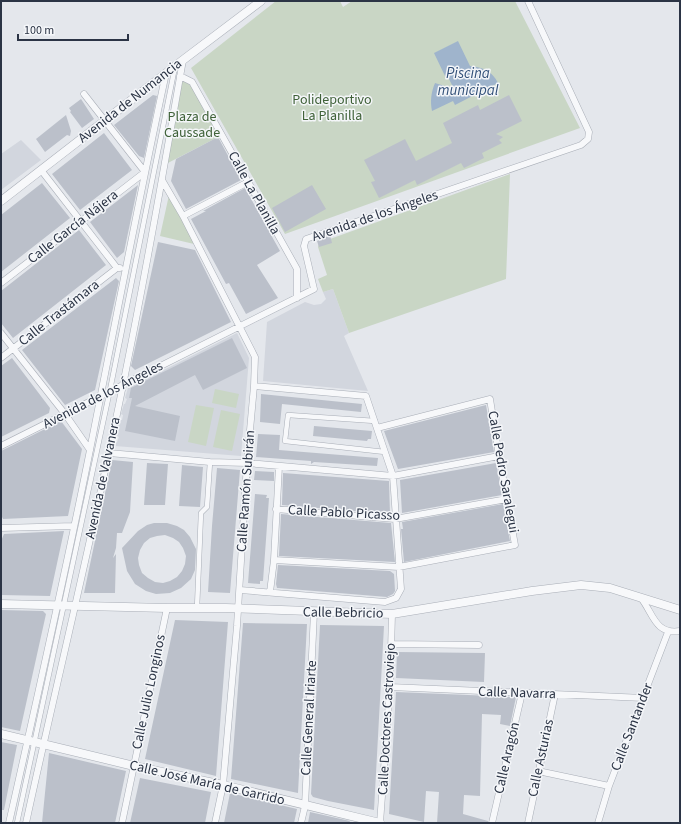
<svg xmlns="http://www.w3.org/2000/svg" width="681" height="824" font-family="'Source Sans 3',sans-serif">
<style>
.built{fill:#d2d6de}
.green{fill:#c9d6c5}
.water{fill:#9fb4cc}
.building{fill:#bbc0ca;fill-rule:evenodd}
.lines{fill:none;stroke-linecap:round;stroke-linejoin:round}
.pedestrian-casing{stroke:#a9aeb7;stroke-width:5.5}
.minor-casing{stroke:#a9aeb7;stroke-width:7}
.tertiary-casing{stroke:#a9aeb7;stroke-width:9}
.pedestrian{stroke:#f7f8fa;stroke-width:4.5}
.minor{stroke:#f7f8fa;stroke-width:6}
.tertiary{stroke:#f7f8fa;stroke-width:8}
.labels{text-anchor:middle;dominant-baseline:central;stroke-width:3;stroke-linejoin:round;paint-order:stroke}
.park-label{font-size:14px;fill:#3f6138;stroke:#f4f6f9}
.street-label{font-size:14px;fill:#2b3445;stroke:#f4f6f9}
.water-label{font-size:15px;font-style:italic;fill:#34527a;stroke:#f4f6f9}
</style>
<rect width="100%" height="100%" fill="#e4e7ec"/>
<!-- built -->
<path class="built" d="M21 140 41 160 1 190V154Z
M333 289 349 333 344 336 368 391 263 381 267 322 305 302 314 305 321 304 326 299 323 292Z
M237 333 249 358 241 456 115 446 116 442H117L119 437 117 436 118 432 120 420H122L123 415 121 414 124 404H125L127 399 125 398 128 388Z"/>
<!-- green -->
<path class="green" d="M276 1H340L343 7 352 1H515L580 128 285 234 191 68Z
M180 76 192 82 222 135 164 165Z
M510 174 506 279 349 333 333 289 323 292 318 279 327 275 318 247 319 243Z
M169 195 194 244 160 236Z
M215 389 239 394 236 408 212 403Z
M196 405 214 408 206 446 188 442Z
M221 410 240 414 232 451 213 447Z"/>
<!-- water -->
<path class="water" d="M458 41 470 66C483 67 492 71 498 83L455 105 453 101 432 111C430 102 431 92 435 83L454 89 447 75 445 76 434 53Z"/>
<!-- building -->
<path class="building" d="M153 95 157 96 144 158 139 156 114 125Z
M509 95 522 121 496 134 503 137 499 140 502 143 482 153 484 158 464 168 461 163 417 185 415 180 379 198 371 182 375 181 364 160 405 139 416 161 452 143 443 123 478 105 480 110Z
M81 99 94 119 82 128 70 112 71 111 69 108Z
M66 115 71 131 70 136 67 135 45 152 36 139Z
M104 133 132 170 80 210 52 174Z
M218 137 241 180 186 209 171 181 176 159Z
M42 183 70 218 1 272V215Z
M138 185 124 252 117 258 90 222Z
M312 185 326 209 285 232 272 208Z
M245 188 280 251 257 265 278 298 246 314 229 283 226 284 191 219 206 211H203Z
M79 230 106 265 13 338 1 323V291Z
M330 235 332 243 319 247 317 241Z
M158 242 195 250 231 322 135 370 131 366Z
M116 278 119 281 95 390 65 405 22 350Z
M232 338 247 368 203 390 195 375 135 406 180 416 175 441 125 431 132 398H129L131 388Z
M12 358 50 408 49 413 1 437V366Z
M261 394 362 404 361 412 282 404 280 424 260 422Z
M486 405 494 452 398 469 384 431Z
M61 421 82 449 68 516 3 519 1 515V451Z
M314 426 372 431 371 439H368L367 441 313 436Z
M258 434 280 435 279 450 378 458 377 466 314 462 311 464V461L256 457Z
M112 460 133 462 130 512 122 533H117L116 548 113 558 116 554 115 593H84Z
M147 463 168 464 165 505H144Z
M496 463 502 495 402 513 400 480Z
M182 465 203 467 200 507 179 506Z
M217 468 240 470 230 593 208 592 212 526Z
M255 471 274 472V481L254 480Z
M283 473 389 481 390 514 282 505Z
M255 494 267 495 266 498H269L263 581H260V584L248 583Z
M503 504 510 541 404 562 401 529H403L402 522Z
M281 514 391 523 395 562 279 556Z
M154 523H167L177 526 184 530 190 537 196 549 195 570 191 579 181 588 170 593 156 594 146 591 135 584 127 571 122 548 138 531 147 525ZM165 535 173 538 179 542 183 548 186 556 185 564 182 571 177 577 170 581 163 583 155 582 148 578 142 573 139 565 138 558 140 550 144 543 150 538 157 536Z
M64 531 50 596 1 595V541L4 534Z
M278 565 390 571 394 574 395 591 393 594 387 597 278 588H277L276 584Z
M1 610 43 611 46 614 20 731 1 727Z
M175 620 228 622 216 776 145 759Z
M243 623 307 624 298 793 231 779Z
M320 625 384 626 374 810 328 801 313 797 311 794Z
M397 652 485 653 484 682 396 678Z
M396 692 516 697 510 726 500 724 501 715 482 714 480 796 464 795 463 814 488 821V823H437L439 792 426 791 424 822 389 814Z
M1 742 17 745 4 810H1Z
M49 753 126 771 115 823H42Z
M140 778 211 792 205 823H130Z
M230 793 297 809 294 823H224Z
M310 812 350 821 349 823H308Z"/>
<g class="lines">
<!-- pedestrian casing -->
<g class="pedestrian-casing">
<path id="pedestrian" d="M375 421 288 415 285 441 385 452
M197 608 201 513 207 507 210 462
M17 823 110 390 175 67"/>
</g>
<!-- minor casing -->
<g class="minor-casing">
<path id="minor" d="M180 76 192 82 297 269V298
M41 170 117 268H120
M162 180 183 216 255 357 254 386 247 463 237 626 223 785 215 823
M183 216 248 182
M1 283 145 172 84 94
M1 333 65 414 90 450
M1 358 117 268
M1 446 314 289 304 246 306 239 581 145 588 139 589 132 528 1
M109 453 210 462 247 463 393 476 499 456
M276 509 395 519 507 499
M1 528 74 526
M274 560 399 567 515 545 499 456 490 399 377 428
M240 590 385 602 396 598 401 589 393 476 366 396 254 386
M270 592 274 560 279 466
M641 598C653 613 655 635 680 631
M391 644 479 645
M390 687 644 698
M538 771 609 786
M9 823C37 699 65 575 90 450 115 324 139 198 166 73
M26 823C53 699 83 576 109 452 137 322 160 191 183 60
M122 823 167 608
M301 823 305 806 314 612
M380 823 390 687 392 614
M492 823 522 693
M528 823 555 694
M598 823 609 786 668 632"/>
</g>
<!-- tertiary casing -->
<g class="tertiary-casing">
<path id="tertiary" d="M1 201 183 60 261 1
M1 604 167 608H226L392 614 532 591 581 585 610 588 680 610
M1 734 134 766 223 785 380 823"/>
</g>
<!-- pedestrian -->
<use href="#pedestrian" class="pedestrian"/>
<!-- minor -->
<use href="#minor" class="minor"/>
<!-- tertiary -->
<use href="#tertiary" class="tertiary"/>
</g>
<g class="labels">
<!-- park labels -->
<g class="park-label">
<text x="332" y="100">Polideportivo<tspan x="332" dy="16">La Planilla</tspan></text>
<text x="192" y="117">Plaza de<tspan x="192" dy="16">Caussade</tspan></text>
</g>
<!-- street labels -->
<g class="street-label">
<text transform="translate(130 101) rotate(-38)">Avenida de Numancia</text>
<text transform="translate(254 193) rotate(61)">Calle La Planilla</text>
<text transform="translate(375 216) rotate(-19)">Avenida de los Ángeles</text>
<text transform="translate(73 227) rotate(-38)">Calle García Nájera</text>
<text transform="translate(59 313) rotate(-38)">Calle Trastámara</text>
<text transform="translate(103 395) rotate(-27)">Avenida de los Ángeles</text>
<text transform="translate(503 472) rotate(80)">Calle Pedro Saralegui</text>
<text transform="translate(103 478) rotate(-78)">Avenida de Valvanera</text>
<text transform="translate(246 491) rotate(-86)">Calle Ramón Subirán</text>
<text transform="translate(344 513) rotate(3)">Calle Pablo Picasso</text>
<text transform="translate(343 613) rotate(1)">Calle Bebricio</text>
<text transform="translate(149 692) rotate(-78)">Calle Julio Longinos</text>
<text transform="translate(517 693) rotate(2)">Calle Navarra</text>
<text transform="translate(309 718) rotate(-87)">Calle General Iriarte</text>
<text transform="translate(387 719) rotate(-87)">Calle Doctores Castroviejo</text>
<text transform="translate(632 727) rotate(-69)">Calle Santander</text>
<text transform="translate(507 758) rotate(-77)">Calle Aragón</text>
<text transform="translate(541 758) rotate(-78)">Calle Asturias</text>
<text transform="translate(207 783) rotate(13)">Calle José María de Garrido</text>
</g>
<!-- water labels -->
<g class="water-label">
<text x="468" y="73">Piscina<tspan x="468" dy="17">municipal</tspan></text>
</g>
</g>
<!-- border -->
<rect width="681" height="824" fill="none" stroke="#2b3445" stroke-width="4"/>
<!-- scale -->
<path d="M18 34v6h110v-6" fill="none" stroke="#2b3445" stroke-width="2"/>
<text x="24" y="34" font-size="12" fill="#2b3445" stroke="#f4f6f9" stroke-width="3" paint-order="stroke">100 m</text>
</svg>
